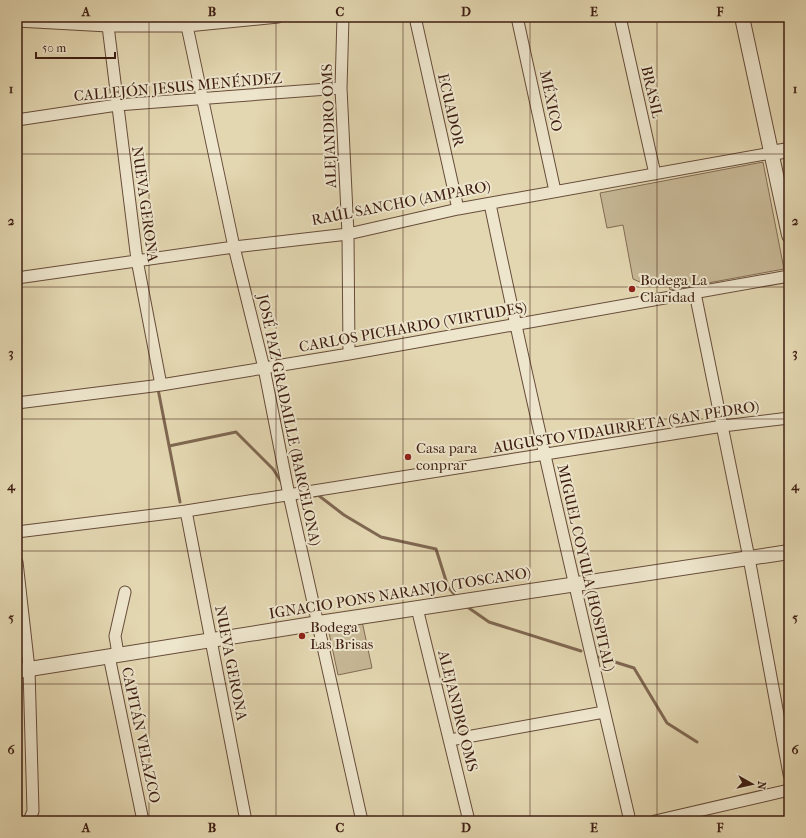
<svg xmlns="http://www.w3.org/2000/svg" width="806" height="838" font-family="'IM FELL French Canon',serif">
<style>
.green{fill:#c7b896;stroke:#826b54}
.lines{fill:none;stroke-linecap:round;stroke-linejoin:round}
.stream{stroke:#7f6751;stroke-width:3}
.minor-casing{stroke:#674c3a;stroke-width:13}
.tertiary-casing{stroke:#674c3a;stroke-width:16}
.minor{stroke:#ede5cc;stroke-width:11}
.tertiary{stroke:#ede5cc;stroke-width:14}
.grid{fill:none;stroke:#3e1e12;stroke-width:1;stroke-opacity:0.55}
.poi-dot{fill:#8f2418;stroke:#ede5cc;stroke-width:1.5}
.labels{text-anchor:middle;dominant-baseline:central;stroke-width:4;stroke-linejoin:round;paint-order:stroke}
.street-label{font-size:15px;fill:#3e1e12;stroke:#ede5cc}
.poi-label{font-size:15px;fill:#3e1e12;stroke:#ede5cc;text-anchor:start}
.neatline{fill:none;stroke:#3e1e12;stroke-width:1.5}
.grid-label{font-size:13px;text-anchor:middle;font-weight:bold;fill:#3e1e12}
</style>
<rect width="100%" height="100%" fill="#e3d7b1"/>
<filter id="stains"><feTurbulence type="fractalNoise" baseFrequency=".005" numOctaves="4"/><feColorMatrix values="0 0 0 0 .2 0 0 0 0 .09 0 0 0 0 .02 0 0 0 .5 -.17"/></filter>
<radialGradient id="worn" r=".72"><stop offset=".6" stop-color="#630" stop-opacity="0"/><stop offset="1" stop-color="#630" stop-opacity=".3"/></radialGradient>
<!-- green -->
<path class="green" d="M763 162 784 269 670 290 668 277 640 282 633 279 623 225 607 228 600 193Z
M362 621 372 668 338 675 328 628Z"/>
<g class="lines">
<!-- stream -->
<path class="stream" d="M158 389 180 502
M169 446 236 432 273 469 282 483
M315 496 318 495 344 515 381 537 436 549 448 587 454 594
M466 606 489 622 581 651
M599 657 634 668 667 723 697 742"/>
<!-- minor casing -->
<g class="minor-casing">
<path id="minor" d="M343 17 341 88 348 234 349 354
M415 17 458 209
M517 17 555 191
M620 17 655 174
M17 21 108 26H187L278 17
M108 26 137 260 161 385
M187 26 234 247 264 368 289 495 362 821
M17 120 117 105 341 88
M490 204C533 410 582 616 630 821
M17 278 234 247 348 234 458 209 771 153
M695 293 749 558 789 774
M17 403 161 385 349 354 789 276
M186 511 246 821
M17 532 186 511 723 426 789 418
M17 562 29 669 33 811 29 821
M417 608 469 821
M118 654 115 636 125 592
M109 656 143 821
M450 740 604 712
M655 821 789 790"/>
</g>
<!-- tertiary casing -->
<g class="tertiary-casing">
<path id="tertiary" d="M742 17 789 235
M771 153 789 150
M17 671 319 623 789 552"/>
</g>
<!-- minor -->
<use href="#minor" class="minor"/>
<!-- tertiary -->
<use href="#tertiary" class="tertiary"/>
</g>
<!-- grid -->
<path class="grid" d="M149 17V821M276 17V821M403 17V821M530 17V821M657 17V821M17 154H789M17 287H789M17 419H789M17 551H789M17 684H789"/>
<!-- markers -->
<g class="poi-dot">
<circle cx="632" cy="289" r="4"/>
<circle cx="408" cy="457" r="4"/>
<circle cx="302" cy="636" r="4"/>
</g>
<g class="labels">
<!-- street labels -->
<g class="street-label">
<text transform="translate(178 87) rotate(-5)">CALLEJÓN JESUS MENÉNDEZ</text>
<text transform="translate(652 92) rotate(77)">BRASIL</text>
<text transform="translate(551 101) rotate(78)">MÉXICO</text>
<text transform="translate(451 110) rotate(77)">ECUADOR</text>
<text transform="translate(329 126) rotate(-92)">ALEJANDRO OMS</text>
<text transform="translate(401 203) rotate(-11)">RAÚL SANCHO (AMPARO)</text>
<text transform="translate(145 204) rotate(82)">NUEVA GERONA</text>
<text transform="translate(413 327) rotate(-10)">CARLOS PICHARDO (VIRTUDES)</text>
<text transform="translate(289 420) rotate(78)">JOSÉ PAZ GRADAILLE (BARCELONA)</text>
<text transform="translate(626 427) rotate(-9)">AUGUSTO VIDAURRETA (SAN PEDRO)</text>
<text transform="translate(586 568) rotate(77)">MIGUEL COYULA (HOSPITAL)</text>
<text transform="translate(400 593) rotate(-9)">IGNACIO PONS NARANJO (TOSCANO)</text>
<text transform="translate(231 663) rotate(79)">NUEVA GERONA</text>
<text transform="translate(458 711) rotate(76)">ALEJANDRO OMS</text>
<text transform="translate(141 735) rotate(78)">CAPITÁN VELAZCO</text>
</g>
<!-- poi labels -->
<g class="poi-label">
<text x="640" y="280">Bodega La<tspan x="640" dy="17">Claridad</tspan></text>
<text x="416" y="448">Casa para<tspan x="416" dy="17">conprar</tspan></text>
<text x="310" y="627">Bodega<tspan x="310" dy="17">Las Brisas</tspan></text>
</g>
</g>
<!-- margin -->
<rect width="806" height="838" fill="none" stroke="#e3d7b1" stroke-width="44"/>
<!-- north arrow -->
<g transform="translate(752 784) rotate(98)" stroke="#ede5cc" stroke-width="3" paint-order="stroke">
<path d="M0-3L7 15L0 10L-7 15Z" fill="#3e1e12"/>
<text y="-6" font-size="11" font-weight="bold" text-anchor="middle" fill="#3e1e12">N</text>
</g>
<!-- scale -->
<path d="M36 52v6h79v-6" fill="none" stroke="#3e1e12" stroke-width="2"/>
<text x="42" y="52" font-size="12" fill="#3e1e12" stroke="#ede5cc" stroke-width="3" paint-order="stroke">50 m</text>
<rect x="22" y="22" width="762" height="794" class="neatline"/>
<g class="grid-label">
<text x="86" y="16">A</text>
<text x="212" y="16">B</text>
<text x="340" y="16">C</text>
<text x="466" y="16">D</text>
<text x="594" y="16">E</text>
<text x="720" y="16">F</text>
<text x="11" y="93">1</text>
<text x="795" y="93">1</text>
<text x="11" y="225">2</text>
<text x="795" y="225">2</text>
<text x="11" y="357">3</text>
<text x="795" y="357">3</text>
<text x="11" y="490">4</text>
<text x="795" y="490">4</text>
<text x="11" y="622">5</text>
<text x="795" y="622">5</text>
<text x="11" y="754">6</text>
<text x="795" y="754">6</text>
<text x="86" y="832">A</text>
<text x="212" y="832">B</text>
<text x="340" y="832">C</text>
<text x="466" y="832">D</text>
<text x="594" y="832">E</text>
<text x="720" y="832">F</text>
</g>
<rect width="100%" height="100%" filter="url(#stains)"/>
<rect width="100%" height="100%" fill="url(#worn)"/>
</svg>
